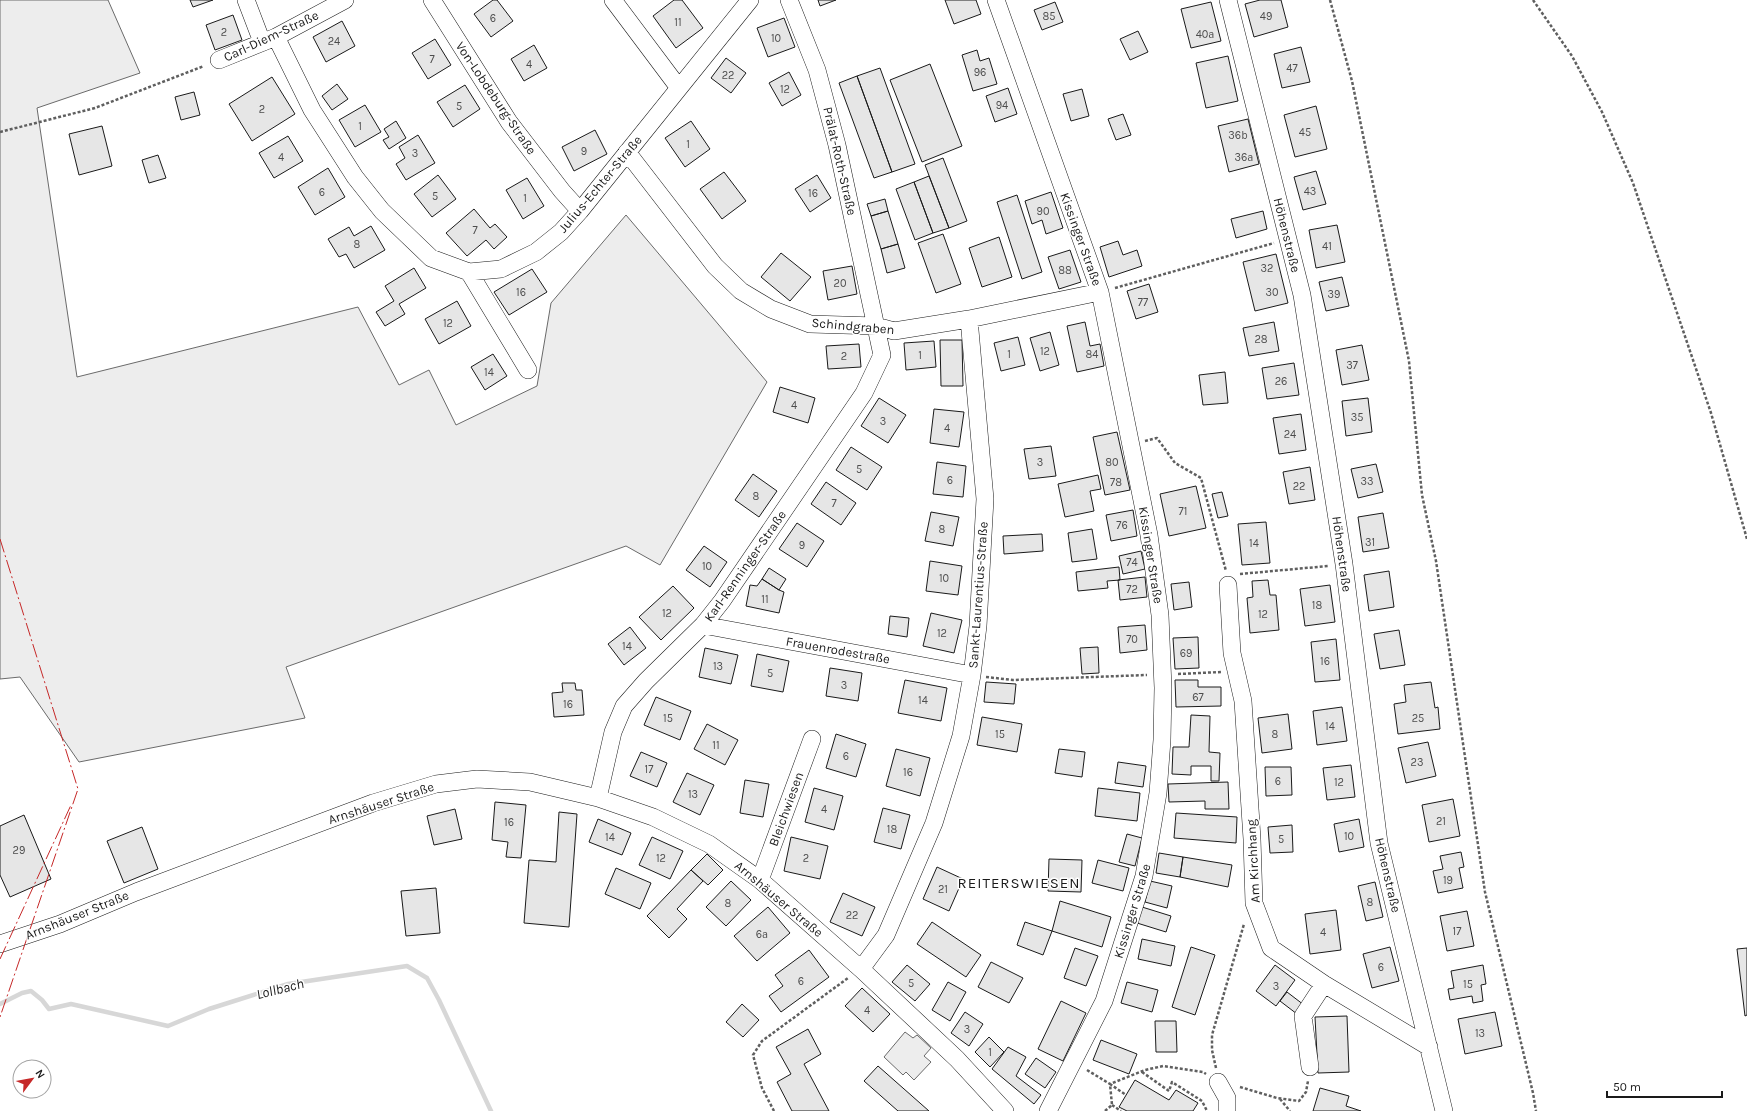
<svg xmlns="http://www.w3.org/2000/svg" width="1747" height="1111" font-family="Karla,sans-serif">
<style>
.built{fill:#ededed;stroke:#6a6a6a}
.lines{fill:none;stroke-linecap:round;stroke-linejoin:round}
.stream{stroke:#d7d7d7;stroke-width:4.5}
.building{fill:#e6e6e6;stroke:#1a1a1a}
.minor-casing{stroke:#1a1a1a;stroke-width:18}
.path{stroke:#5f5f5f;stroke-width:2.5;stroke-dasharray:3 2;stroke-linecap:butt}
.minor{stroke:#fff;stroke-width:17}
.power{stroke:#c62828;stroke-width:1;stroke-dasharray:14 3 2 3;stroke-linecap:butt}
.labels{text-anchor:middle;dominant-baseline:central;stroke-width:3;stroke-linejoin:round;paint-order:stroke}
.number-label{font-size:11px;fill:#4d4d4d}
.street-label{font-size:13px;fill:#1a1a1a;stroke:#fff}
.water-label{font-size:14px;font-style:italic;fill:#1a1a1a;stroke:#fff}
.quarter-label{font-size:15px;letter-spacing:1px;fill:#1a1a1a;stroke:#fff}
</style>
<rect width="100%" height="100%" fill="#fff"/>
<!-- built -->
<path class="built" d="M0 0H108L140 73 37 108 77 377 358 307 399 385 429 370 456 425 537 386 551 303 626 215 767 382 660 565 626 546 286 667 305 718 79 762 20 677 0 679Z
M905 1032 913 1038 917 1035 931 1048 924 1056 931 1062 914 1080 906 1072 903 1075 884 1057Z"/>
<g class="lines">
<!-- stream -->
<path class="stream" d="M0 1004 22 993 31 991 42 1000 49 1009 71 1004 168 1026 209 1009 288 984 407 966 427 978 439 1000 491 1111"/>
</g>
<!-- building -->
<path class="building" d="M190 0H213L193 7Z
M493 0H497L513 21 491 37 474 14Z
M674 0H682L703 28 676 48 653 16Z
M818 0H836L820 6Z
M945 0H976L981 14 954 24Z
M1260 0H1281L1288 27 1254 37 1245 4Z
M1055 2 1063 22 1042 30 1034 10Z
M1211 2 1221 41 1191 48 1181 9Z
M233 15 242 40 215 50 206 25Z
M784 18 795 47 768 57 757 28Z
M342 21 355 46 326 62 313 37Z
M1138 31 1148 52 1130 60 1120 39Z
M435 39 451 65 428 79 412 53Z
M534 45 547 68 524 81 511 59Z
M1301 47 1310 82 1282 88 1274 54Z
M977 50 980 61 989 58 997 84 973 91 962 55Z
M1228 56 1238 101 1206 108 1196 63Z
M726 58 746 73 731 93 711 78Z
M930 64 962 146 922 162 890 80Z
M880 68 915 164 892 172 857 76Z
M789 72 801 95 782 106 769 83Z
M857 76 892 172 874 178 839 83Z
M272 77 295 114 252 141 229 104Z
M337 84 348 99 332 110 322 96Z
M465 85 480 109 453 127 437 102Z
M1008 88 1017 114 995 122 986 96Z
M1082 89 1089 116 1071 121 1063 94Z
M194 92 200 115 181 120 175 97Z
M365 105 381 132 355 147 339 120Z
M1316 106 1327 149 1295 157 1284 115Z
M1123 114 1131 135 1116 140 1108 119Z
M1248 119 1259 164 1229 172 1218 126Z
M396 121 406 138 389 149 383 140 389 137 384 129Z
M691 121 710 149 685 167 665 138Z
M102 126 112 166 79 175 69 134Z
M595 130 607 154 574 171 562 147Z
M418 135 435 163 406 180 396 164 405 158 399 147Z
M288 136 303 161 274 178 259 153Z
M158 155 166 178 149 183 142 160Z
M943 158 967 221 949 228 925 165Z
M328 168 345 197 315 215 298 187Z
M1316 171 1326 204 1303 210 1294 177Z
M724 172 746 201 722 219 700 189Z
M438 175 456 199 432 217 414 194Z
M817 175 831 198 810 212 795 189Z
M929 176 949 228 933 233 914 182Z
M527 178 544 206 523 219 506 190Z
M914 182 933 233 915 240 896 189Z
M1051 192 1063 228 1046 234 1042 220 1032 224 1025 201Z
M1017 195 1042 272 1022 279 997 202Z
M885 199 888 211 871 216 867 204Z
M474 209 490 228 495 224 507 237 494 249 486 240 467 256 446 233Z
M888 211 898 244 881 249 871 216Z
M1263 211 1267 229 1236 238 1231 219Z
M1337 225 1345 262 1316 268 1309 230Z
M371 226 385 250 354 268 346 254 339 257 328 239 349 227 354 236Z
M943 234 961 284 936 293 918 243Z
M999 237 1012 277 982 287 969 248Z
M1118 241 1123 255 1137 250 1142 266 1109 277 1100 247Z
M898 244 905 268 887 273 881 249Z
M1070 250 1081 282 1059 289 1048 257Z
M781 253 811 277 790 301 761 277Z
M1276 254 1288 303 1255 311 1243 262Z
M852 266 857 294 828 300 823 271Z
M414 268 426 288 399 304 405 314 385 326 376 312 394 301 385 286Z
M532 269 547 292 509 315 494 292Z
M1342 277 1349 306 1326 311 1319 282Z
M1149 284 1158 312 1136 319 1127 291Z
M457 301 471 326 439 344 425 319Z
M1085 322 1090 346 1100 344 1104 366 1077 372 1067 326Z
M1274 322 1279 351 1249 356 1243 328Z
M1050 332 1059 365 1040 371 1030 338Z
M1018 337 1025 365 1001 371 994 343Z
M940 340H962L963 386H941Z
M934 341 936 367 906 370 904 343Z
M859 344 861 367 828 369 826 346Z
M1362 345 1369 380 1342 385 1336 350Z
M493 354 507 376 485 390 471 367Z
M1294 363 1299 395 1267 399 1262 368Z
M1225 372 1228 403 1203 405 1199 375Z
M780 387 815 398 808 423 773 412Z
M879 398 906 415 888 443 861 426Z
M1368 398 1372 432 1346 436 1342 401Z
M934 409 964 412 959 447 930 443Z
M1301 414 1306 450 1279 454 1273 418Z
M1117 432 1130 490 1105 495 1093 437Z
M1051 446 1056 476 1029 479 1024 449Z
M851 447 882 467 867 490 836 470Z
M937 462 966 466 963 497 933 494Z
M1376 464 1383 492 1358 498 1351 469Z
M1310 467 1315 500 1289 504 1283 472Z
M753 474 777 491 759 517 735 500Z
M1098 475 1101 489 1090 491 1094 511 1065 517 1058 484Z
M826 482 856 503 841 525 811 504Z
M1196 486 1206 528 1169 536 1160 494Z
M1222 492 1228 516 1218 518 1212 494Z
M1133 510 1137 536 1111 541 1106 515Z
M931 512 959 517 953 546 925 541Z
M1383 513 1389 548 1363 552 1358 517Z
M1266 522 1270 563 1242 565 1238 524Z
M797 523 824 541 807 567 779 549Z
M1092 529 1097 559 1072 562 1068 533Z
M1042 534 1043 551 1004 554 1003 536Z
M704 546 727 562 710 587 686 570Z
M1141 551 1145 569 1123 574 1119 556Z
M930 561 962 566 958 595 926 591Z
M1119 567 1120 580 1107 581 1108 588 1078 591 1076 572Z
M769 568 786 579 779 590 762 579Z
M1389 571 1394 607 1369 611 1364 575Z
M1145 577 1147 597 1120 600 1118 580Z
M762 579 779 590 784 592 779 613 746 606 750 585 757 586Z
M1268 580 1270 595H1276L1279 630 1250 633 1247 598 1253 597 1252 581Z
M1189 582 1192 607 1174 610 1171 584Z
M1330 585 1335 622 1305 626 1300 589Z
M673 586 694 608 661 640 639 617Z
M931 613 962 620 954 653 923 646Z
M890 616 909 618 907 637 888 634Z
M1145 625 1147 650 1120 653 1118 627Z
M630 627 646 648 624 665 608 644Z
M1399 630 1405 665 1380 669 1374 634Z
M1198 637 1199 668 1175 669 1173 638Z
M1336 639 1340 680 1315 682 1311 642Z
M1098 647 1099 673 1082 674 1080 648Z
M705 648 738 655 731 684 699 677Z
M757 654 789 661 783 692 751 686Z
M830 668 862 673 858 701 826 696Z
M905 680 947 688 941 721 898 713Z
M1175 680H1198V687H1221V706L1176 707Z
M986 682 1016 684 1014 704 984 702Z
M1431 682 1435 708 1438 707 1440 729 1398 734 1394 704 1406 702 1404 685Z
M562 683H575L576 690H582L584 715 554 717 552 693 563 692Z
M656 697 691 711 680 740 644 725Z
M1342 707 1347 741 1317 745 1313 711Z
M1288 714 1292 749 1262 753 1258 718Z
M1191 715 1210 716 1209 752 1220 753 1219 781H1211V766H1191V775L1172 774 1173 747H1189Z
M982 717 1022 724 1017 752 977 745Z
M707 724 738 740 725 765 694 749Z
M836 734 866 744 856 777 826 768Z
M1428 742 1436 776 1406 783 1398 748Z
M896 749 930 758 920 796 886 786Z
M1059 749 1085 752 1082 777 1055 773Z
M641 752 667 763 657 787 630 776Z
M1118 762 1146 766 1143 787 1115 783Z
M1351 765 1355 797 1327 800 1323 768Z
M1265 767H1291L1292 795 1266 796Z
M687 773 714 785 700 815 673 802Z
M745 780 769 784 763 817 740 813Z
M1228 782 1229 809H1205V801L1169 802 1168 784Z
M814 788 843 796 834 830 805 822Z
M1098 788 1140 793 1137 821 1095 816Z
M1453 799 1460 836 1429 842 1422 805Z
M495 802 526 805 521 858 506 857 508 842 492 840Z
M883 808 910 815 901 849 874 842Z
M455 809 462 839 434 845 427 816Z
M559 812 577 814 569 927 524 923 529 860 556 862Z
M1176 813 1237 817 1236 843 1174 838Z
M24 815 51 879 10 897 0 875V826Z
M598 819 631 833 622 855 589 842Z
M1359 819 1364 847 1339 852 1334 824Z
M1292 825 1293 852 1270 853 1268 827Z
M142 827 158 869 124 883 107 841Z
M1127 834 1142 838 1135 866 1119 862Z
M652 837 683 851 670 879 639 865Z
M791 837 828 846 820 879 784 871Z
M1461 852 1464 867 1459 868 1463 888 1438 893 1433 871 1443 869 1440 856Z
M1159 853 1183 857 1180 877 1156 873Z
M707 854 723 870 708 885 691 870Z
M1183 857 1232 865 1228 887 1180 877Z
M1049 859 1082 860 1081 892 1048 891Z
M1098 860 1129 868 1123 891 1092 883Z
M937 867 963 879 949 911 923 899Z
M616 868 651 883 640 909 605 894Z
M691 870 703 881 677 909 687 919 669 938 647 916Z
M731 881 751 900 726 926 706 907Z
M1150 881 1172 886 1167 908 1145 902Z
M1375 882 1383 917 1366 921 1358 886Z
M436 888 440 933 406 936 401 891Z
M843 893 875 907 862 936 830 922Z
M1060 901 1111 917 1102 947 1052 931Z
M768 907 790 933 757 961 734 936Z
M1142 907 1171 916 1166 932 1137 923Z
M1336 910 1341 950 1310 954 1305 914Z
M1467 911 1474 946 1447 951 1440 916Z
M932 922 981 955 966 977 917 944Z
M1025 922 1052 931 1043 955 1017 945Z
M1142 939 1175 946 1171 966 1138 959Z
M1191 947 1215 955 1195 1015 1172 1007Z
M1390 947 1399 981 1372 988 1363 954Z
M1075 948 1098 956 1086 986 1064 978Z
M1747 948V1015L1745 1016 1737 949Z
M809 950 829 977 781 1012 769 996 783 986 775 975Z
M991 962 1023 978 1009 1003 978 987Z
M907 965 930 984 915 1001 892 982Z
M1275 965 1295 980 1276 1006 1256 991Z
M1483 965 1486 984 1481 985 1483 1001 1473 1003 1472 996 1450 1000 1448 989 1454 988 1451 971Z
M948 982 966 992 950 1021 932 1010Z
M1127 982 1158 990 1152 1012 1121 1003Z
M862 988 890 1014 873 1032 845 1006Z
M1287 992 1304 1005 1297 1014 1280 1001Z
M1061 1001 1086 1013 1063 1061 1038 1049Z
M742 1004 759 1020 743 1037 726 1022Z
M965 1012 983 1024 969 1046 951 1033Z
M1495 1012 1502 1046 1465 1054 1458 1019Z
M1347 1016 1349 1072 1318 1073 1315 1017Z
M1155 1021H1176L1177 1052H1156Z
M808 1029 821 1054 804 1064 829 1111H792L777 1082 791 1074 776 1047Z
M989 1037 1004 1052 990 1067 975 1052Z
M1101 1040 1137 1054 1129 1074 1093 1060Z
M1008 1047 1026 1057 1016 1076 1041 1095 1034 1104 992 1069Z
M1036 1058 1056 1072 1045 1088 1025 1074Z
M878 1066 929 1111H898L864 1081Z
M1135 1080 1169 1100 1176 1090 1198 1103 1193 1111H1127L1119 1107Z
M1320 1088 1349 1096 1346 1106 1361 1111H1313Z"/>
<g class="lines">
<!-- minor casing -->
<g class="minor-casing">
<path id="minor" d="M246 0 262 42
M432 0 509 122 562 191 580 211
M613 0 679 88
M996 0 1100 292 1149 535 1160 615 1163 688 1162 740 1158 793 1144 876 1104 1001 1048 1111
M1228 0 1302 295 1344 564 1379 843 1444 1111
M276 37 312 110 355 177 382 211 431 258 469 272 501 269 536 252 561 232 580 211 750 0
M219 60 276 37 345 0
M627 152 715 266 741 291 771 309 810 324 876 326 894 331 969 319 1100 292
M469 272 528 370
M1228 585 1232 653 1243 701 1252 839 1254 903 1271 948 1324 984 1429 1047
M703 625 972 675
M598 798 613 732 624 706 646 681 703 625 722 601 864 393 882 355 837 145 817 70 789 0
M760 880 812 739
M0 944 60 924 136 892 373 803 436 784 477 779 530 782 598 798 653 817 709 844 760 880 861 969 957 1059 1005 1111
M861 969 886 935 934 823 961 736 972 675 978 626 985 499 969 319
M1310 1067 1303 1016 1324 984
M1218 1082 1227 1098V1111"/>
</g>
<!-- path -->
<path class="path" d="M1330 0 1352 81 1409 361 1422 495 1436 561 1485 892 1533 1093 1536 1111
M1533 0 1572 56 1602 112 1633 183 1711 413 1747 539
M0 132 95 108 204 66
M1115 288 1274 243
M1145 441 1157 438 1175 463 1201 478 1226 571
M1240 574 1328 566
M1178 674 1221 672
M986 677 1013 680 1147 675
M1216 1068 1212 1050V1035L1244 924
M1087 1070 1110 1084 1145 1070 1163 1066 1203 1072 1206 1074
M1142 1072 1169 1091 1172 1082 1202 1101 1207 1111
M1240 1087 1277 1098 1299 1101 1306 1092 1308 1081
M1280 1099 1290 1111
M1112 1105 1121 1111
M774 1111 762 1088 753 1055 762 1041 848 978
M1105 1111 1112 1105 1110 1084 1126 1095"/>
<!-- minor -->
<use href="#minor" class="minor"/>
<!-- power -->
<path class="power" d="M0 539 78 789 0 1017
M0 959 71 805"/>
</g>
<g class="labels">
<!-- number labels -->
<g class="number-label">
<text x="1049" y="16">85</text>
<text x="1266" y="16">49</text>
<text x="493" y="18">6</text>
<text x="678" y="22">11</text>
<text x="224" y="32">2</text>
<text x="1205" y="34">40a</text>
<text x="776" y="38">10</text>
<text x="334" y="41">24</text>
<text x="432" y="59">7</text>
<text x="529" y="64">4</text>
<text x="1292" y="68">47</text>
<text x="980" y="72">96</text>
<text x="728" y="75">22</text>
<text x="785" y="89">12</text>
<text x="1002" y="105">94</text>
<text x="459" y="106">5</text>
<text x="262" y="109">2</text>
<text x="360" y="126">1</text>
<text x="1305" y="132">45</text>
<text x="1238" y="135">36b</text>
<text x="688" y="144">1</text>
<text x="584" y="151">9</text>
<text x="415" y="153">3</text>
<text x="281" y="157">4</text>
<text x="1244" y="157">36a</text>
<text x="1310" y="191">43</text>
<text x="322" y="192">6</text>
<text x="813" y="193">16</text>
<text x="435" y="196">5</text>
<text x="525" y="198">1</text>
<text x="1043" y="211">90</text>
<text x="475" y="230">7</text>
<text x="357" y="244">8</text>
<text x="1327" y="246">41</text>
<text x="1267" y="268">32</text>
<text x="1065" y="270">88</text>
<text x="840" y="283">20</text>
<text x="521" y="292">16</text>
<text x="1272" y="292">30</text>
<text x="1334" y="294">39</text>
<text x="1143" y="302">77</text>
<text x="448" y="323">12</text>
<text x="1261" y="339">28</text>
<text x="1045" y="351">12</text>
<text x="1009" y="354">1</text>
<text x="1092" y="354">84</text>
<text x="920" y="355">1</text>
<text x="844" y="356">2</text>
<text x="1352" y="365">37</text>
<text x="489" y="372">14</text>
<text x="1281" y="381">26</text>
<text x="794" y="405">4</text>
<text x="1357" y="417">35</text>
<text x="883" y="421">3</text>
<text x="947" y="428">4</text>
<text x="1290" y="434">24</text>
<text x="1040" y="462">3</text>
<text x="1112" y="462">80</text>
<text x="859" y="469">5</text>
<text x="950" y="480">6</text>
<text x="1367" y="481">33</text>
<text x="1116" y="482">78</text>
<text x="1299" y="486">22</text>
<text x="756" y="496">8</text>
<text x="834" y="503">7</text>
<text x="1183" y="511">71</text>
<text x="1122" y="525">76</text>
<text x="942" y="529">8</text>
<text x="1370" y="542">31</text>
<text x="1254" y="543">14</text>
<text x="802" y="545">9</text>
<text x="1132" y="562">74</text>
<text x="707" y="566">10</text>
<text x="944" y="578">10</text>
<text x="1132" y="589">72</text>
<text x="765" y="599">11</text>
<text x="1317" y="605">18</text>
<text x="667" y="613">12</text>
<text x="1263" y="614">12</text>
<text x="942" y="633">12</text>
<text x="1132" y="639">70</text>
<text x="627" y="646">14</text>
<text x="1186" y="653">69</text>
<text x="1325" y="661">16</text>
<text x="718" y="666">13</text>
<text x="770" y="673">5</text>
<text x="844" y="685">3</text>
<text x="1198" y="697">67</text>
<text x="923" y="700">14</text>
<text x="568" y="704">16</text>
<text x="668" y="718">15</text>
<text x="1418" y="718">25</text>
<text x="1330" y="726">14</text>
<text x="1000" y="734">15</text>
<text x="1275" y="734">8</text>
<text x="716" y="745">11</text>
<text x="846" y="756">6</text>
<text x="1417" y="762">23</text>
<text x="649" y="769">17</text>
<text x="908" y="772">16</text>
<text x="1278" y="781">6</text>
<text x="1339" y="782">12</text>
<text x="693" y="794">13</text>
<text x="824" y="809">4</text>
<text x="1441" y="821">21</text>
<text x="509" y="822">16</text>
<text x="892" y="829">18</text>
<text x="1349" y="836">10</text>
<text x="610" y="837">14</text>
<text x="1281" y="839">5</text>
<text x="19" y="850">29</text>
<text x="661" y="858">12</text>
<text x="806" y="858">2</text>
<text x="1448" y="880">19</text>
<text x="943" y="889">21</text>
<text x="1370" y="902">8</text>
<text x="728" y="903">8</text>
<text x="852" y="915">22</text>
<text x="1457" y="931">17</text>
<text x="1323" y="932">4</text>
<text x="762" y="934">6a</text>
<text x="1381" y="967">6</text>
<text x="801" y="981">6</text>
<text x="911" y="983">5</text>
<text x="1468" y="984">15</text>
<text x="1276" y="986">3</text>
<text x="867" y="1010">4</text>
<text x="967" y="1029">3</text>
<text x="1480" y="1033">13</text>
<text x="990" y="1052">1</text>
</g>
<!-- street labels -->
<g class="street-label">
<text transform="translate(271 36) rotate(-25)">Carl-Diem-Straße</text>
<text transform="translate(496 98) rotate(56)">Von-Lobdeburg-Straße</text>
<text transform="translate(840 161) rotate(77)">Prälat-Roth-Straße</text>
<text transform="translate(600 184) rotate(-50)">Julius-Echter-Straße</text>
<text transform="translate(1287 235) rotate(76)">Höhenstraße</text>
<text transform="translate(1081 239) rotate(70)">Kissinger Straße</text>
<text transform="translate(853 326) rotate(5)">Schindgraben</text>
<text transform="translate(1342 554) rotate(82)">Höhenstraße</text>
<text transform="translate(1151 555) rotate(81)">Kissinger Straße</text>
<text transform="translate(745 566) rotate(-55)">Karl-Renninger-Straße</text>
<text transform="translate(978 595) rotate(-86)">Sankt-Laurentius-Straße</text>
<text transform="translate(838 650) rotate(10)">Frauenrodestraße</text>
<text transform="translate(381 803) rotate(-18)">Arnshäuser Straße</text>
<text transform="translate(786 809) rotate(-70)">Bleichwiesen</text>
<text transform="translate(1253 861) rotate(-93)">Am Kirchhang</text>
<text transform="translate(1388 875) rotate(77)">Höhenstraße</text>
<text transform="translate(779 899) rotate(40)">Arnshäuser Straße</text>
<text transform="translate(1132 911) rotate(-73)">Kissinger Straße</text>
<text transform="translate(77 915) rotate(-22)">Arnshäuser Straße</text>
</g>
<!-- water labels -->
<g class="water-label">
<text transform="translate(280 989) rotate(-14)">Lollbach</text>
</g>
<!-- quarter labels -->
<g class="quarter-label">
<text x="1019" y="883">REITERSWIESEN</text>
</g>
</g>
<!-- north arrow -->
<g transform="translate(32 1079) rotate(58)"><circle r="19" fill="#ffffff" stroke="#a3a3a3"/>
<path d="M0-3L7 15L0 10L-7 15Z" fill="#c62828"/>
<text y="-6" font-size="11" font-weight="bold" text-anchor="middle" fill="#1a1a1a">N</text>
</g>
<!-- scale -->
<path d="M1607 1091v6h115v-6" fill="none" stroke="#1a1a1a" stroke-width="2"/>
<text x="1613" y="1091" font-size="12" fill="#1a1a1a" stroke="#ffffff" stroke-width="3" paint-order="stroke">50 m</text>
</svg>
